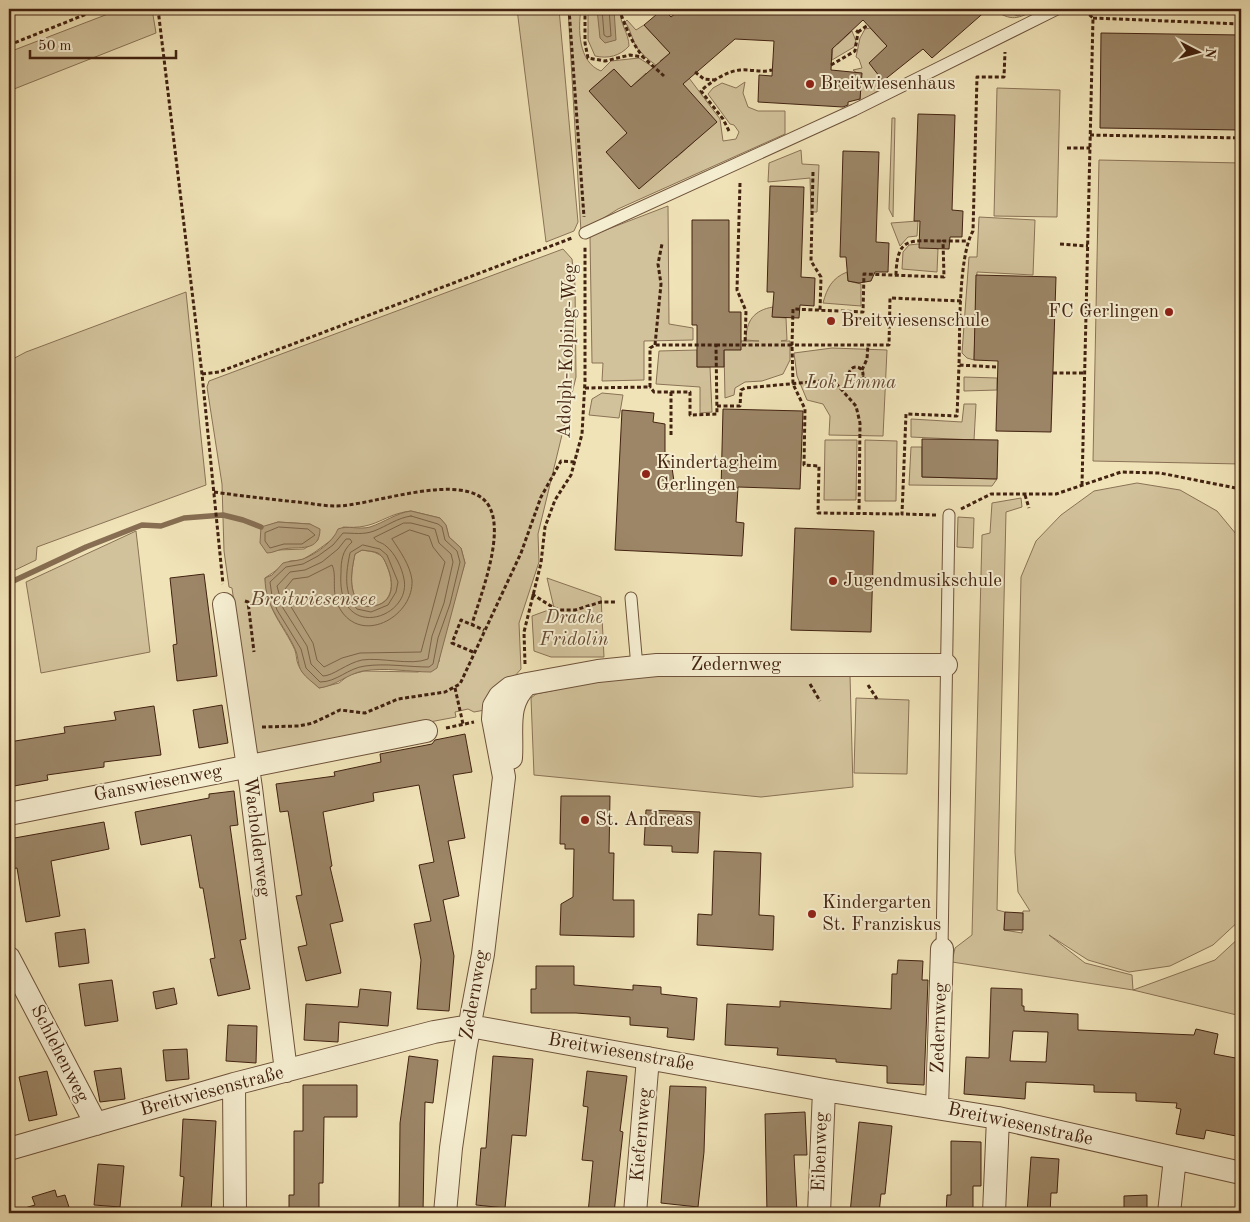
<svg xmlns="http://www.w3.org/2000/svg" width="1250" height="1222" font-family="'Old Standard TT',serif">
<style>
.green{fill:#d2c29b;stroke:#8a7256;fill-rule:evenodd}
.water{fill:#b5a17e;stroke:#876e52;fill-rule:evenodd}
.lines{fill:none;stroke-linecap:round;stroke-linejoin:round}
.shore{stroke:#7c6247;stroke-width:1}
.stream{stroke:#876e52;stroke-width:5.5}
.building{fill:#9c8667;stroke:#422210;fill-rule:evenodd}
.lane-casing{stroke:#6e523a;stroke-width:13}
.street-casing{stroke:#6e523a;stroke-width:24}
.path{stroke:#422210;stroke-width:3;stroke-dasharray:4 2.5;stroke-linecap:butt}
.lane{stroke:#f5edd0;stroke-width:11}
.street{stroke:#f5edd0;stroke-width:22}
.poi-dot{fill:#8f2418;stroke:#f5edd0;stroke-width:2}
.labels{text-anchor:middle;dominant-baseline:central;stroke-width:4;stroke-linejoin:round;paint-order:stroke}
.poi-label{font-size:19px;fill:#422210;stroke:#f5edd0;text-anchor:start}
.street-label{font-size:19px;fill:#422210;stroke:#f5edd0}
.park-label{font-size:19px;font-style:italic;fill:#664a33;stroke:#f5edd0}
.water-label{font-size:20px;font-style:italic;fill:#644831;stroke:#f5edd0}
</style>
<rect width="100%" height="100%" fill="#f0e3b7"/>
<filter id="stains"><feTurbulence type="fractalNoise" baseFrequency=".004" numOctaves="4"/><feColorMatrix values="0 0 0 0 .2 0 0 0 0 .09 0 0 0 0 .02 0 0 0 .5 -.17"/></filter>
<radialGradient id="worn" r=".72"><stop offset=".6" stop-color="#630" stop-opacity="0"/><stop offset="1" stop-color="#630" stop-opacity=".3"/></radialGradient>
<!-- green -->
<path class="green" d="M121 9H152L156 33 9 91V52Z
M517 9H559L578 222 574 231 546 242Z
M568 9H581C578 29 578 62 601 71L611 61 639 58 653 67 668 86 662 92 646 73 631 87 614 69 589 91 623 128 638 116 676 158 716 122 671 95 689 78 720 119 723 141 736 139 739 132 734 125 730 124 708 94 713 88 722 83 736 88 745 82 743 93 748 107 758 111H785V134L618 209 581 232Z
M588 9H620C619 23 629 33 629 46 620 56 608 59 595 56L588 40Z
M992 9H999L1018 16 1032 9H1038C1016 19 1013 22 992 9Z
M627 20 636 30 644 25 670 53 660 61 676 78C662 70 647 60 637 48 632 40 631 30 625 22Z
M870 28 887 46 870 63 887 85 860 102 861 83 858 81V74L853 70 862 68 859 59 856 57 860 38 865 29Z
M852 31 856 41 854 47 832 60 833 44H838Z
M997 88 1060 90 1057 217 994 216Z
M892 118H895L893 217 889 209Z
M801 150 802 164 819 165 817 212H811L810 178 768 182 769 163Z
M1099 160 1241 163V464L1093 461Z
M668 206 669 324 693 328V340L644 341V380L602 381 603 363H592L590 236Z
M979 217 1035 220 1033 275 977 272 974 360 967 358 962 353 969 257H977Z
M918 221 917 236 908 237 900 246 891 223Z
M918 244 938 249 937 272 902 269 903 252 909 245Z
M563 249 572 259 575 285 576 377 538 534 539 562 519 623 521 669 485 710 474 712 468 709 455 712 456 717 255 755 232 588 229 587 224 551 222 484 207 387 209 381ZM411 511 440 518 446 525 449 537 461 548 465 563 442 639 439 662 418 672 364 671 349 675 339 683 319 688C311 680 300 673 297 661 296 655 296 651 293 646 279 619 268 611 265 578L290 561 302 560 315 552 330 541 343 527C377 530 383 514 411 511ZM278 522 310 524 315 528 318 540 304 549 278 550 261 528Z
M847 272 848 281 861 284V306L823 303C827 288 832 278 847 272Z
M186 292 206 485 37 547 36 560 9 573V361L26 352Z
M773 307V317L786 318 787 340 781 341H790V360L783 374 762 381 745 382 735 388 734 395 725 398 724 350 741 341H759L746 340C746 321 754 310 773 307Z
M832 348 887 350 883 436 829 435 830 416 823 404 807 400 797 376 794 353Z
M697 350V367H710L712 412 700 413V387L656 384 659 351Z
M964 377 997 378V390L964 391Z
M602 393 623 395 619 418 589 415 592 399Z
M964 404H976L974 440 911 437V419L962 422Z
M825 440H857L856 500H824Z
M865 440 897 441 896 501H865Z
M911 447H922V477L997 479 992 486 909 485Z
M1137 483 1180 490 1217 511 1241 540V919L1213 945 1170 966 1129 972 1088 960 1049 935 1085 963 1132 975 1133 990 1215 960 1241 936V1016L1133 990 952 962 955 948 972 935 982 535 990 533 992 503 1021 498 1022 507 1006 512 997 910 1005 912 1004 930 1022 933 1023 911H1030L1018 892 1015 852 1021 577 1036 541 1061 515 1094 491Z
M958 517 974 518 973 548 957 547Z
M136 531 150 652 41 673 26 582Z
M362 550C367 551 374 551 378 554 383 556 385 561 387 566 397 589 390 610 361 606 348 591 351 573 355 554Z
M547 578 601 597 604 657H551L534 651 532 616 554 608Z
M720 672 850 675 853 787 761 797 534 775 531 698 536 694 614 678Z
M856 698 909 700 907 774 854 773Z"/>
<!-- water -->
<path class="water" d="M597 9H614L616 40 605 43 600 38Z
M411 511 440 518 446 525 449 537 461 548 465 563 437 668 431 672C409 672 385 667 363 671 347 674 336 686 319 688 314 683 306 678 302 672 297 665 299 657 295 649 284 624 265 608 265 578L272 575 283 563C289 561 297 561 303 559 316 554 333 542 338 529 348 525 359 530 370 527 385 522 396 513 411 511ZM362 550C367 551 373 551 378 553 383 556 385 561 387 566 397 589 391 610 361 606 348 591 351 573 355 554Z
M278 522 310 524 320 529C320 553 298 546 283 549 277 550 273 553 267 553L260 543 261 527Z"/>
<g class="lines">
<!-- shore -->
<path class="shore" d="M602 9 604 35 607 37 611 36 609 9
M411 516 438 524 442 527 445 540 457 551 460 562 450 604 438 638 433 664 429 667C408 667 386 663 365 666 348 668 337 682 320 682L306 668 301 649 277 610 272 596 270 582 286 567 303 564 318 556 333 545 343 533C354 533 363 535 374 531 387 526 397 518 411 516Z
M404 523H411L435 529 439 543 451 554 453 562 444 603 432 636 428 659C411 666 381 657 362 660 347 663 333 676 323 676L311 664 307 646 283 608 277 586 290 572 305 570 322 562 338 549 346 539H350L352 542C342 551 341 561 341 573 336 643 412 619 404 579 402 568 395 553 386 546 382 542 377 543 374 538Z
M279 527 308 529 315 535 302 544H284L270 548 265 541V533Z
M410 530 429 536 433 547 445 562 421 652 360 653 342 658 324 667 317 660 313 643 290 605 285 589 293 579 308 577 332 565C338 577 329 594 342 612 365 644 414 615 412 580 410 565 400 551 392 539Z
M363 545 380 549 387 555 398 582 396 592 388 605 371 612 357 609C343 593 346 572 350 553Z"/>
<!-- stream -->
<path class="stream" d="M9 583 86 547 142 525 161 526 184 518 223 515 243 520 261 527"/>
</g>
<!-- building -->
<path class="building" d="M663 9 671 17 681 9H988L932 58 923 49 883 81 869 63 887 46 863 20 832 49 831 70 862 73 860 99 848 102V105L843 107 758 102 759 75 772 76 774 41 735 39 683 84 717 122 639 189 606 152 627 133 589 91 614 69 631 87 670 53 644 25Z
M1101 33 1241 35V130L1100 128Z
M918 114 955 115 952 210 963 211 962 237H950L949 249 919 248 920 221H914Z
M843 151 879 152 876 242 889 243 888 272H875L871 281 859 283 848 281 846 257H840Z
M770 186 804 187 801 277 815 278 814 306 800 305 799 318 772 317 774 292H767Z
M692 220H729V312H741V350H724V367H697V325H692Z
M976 275 1056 277 1051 432 996 431 998 361 974 360Z
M723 409 803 411 800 489 738 487 736 522 744 523 742 556 615 550 622 410 654 413 653 422 665 424V461H671L675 488 721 490Z
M922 439 998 440 997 479 922 477Z
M795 528 874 531 871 632 791 630Z
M204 574 217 676 177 681 173 645 177 644 170 578Z
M222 705 228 743 199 748 193 710Z
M154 706 161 755 104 762V767L47 775 48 780 14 786 9 742 65 733 64 727 116 720 114 712Z
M465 734 472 772 453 775 465 838 448 841 459 896 443 900 454 956 449 1011 417 1009 421 960 414 924 431 921 419 865 434 862 419 785 373 793 374 801 323 812 332 866 330 867 343 921 330 924 341 973 306 981 298 947 307 945 296 896 302 895 288 811 280 812 276 784 335 776 334 772 381 762 380 754 432 744 435 740Z
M234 791 238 825 230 826 246 939 240 940 250 989 218 996 210 959 215 958 203 888H200L191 835 141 845 135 812 209 798V794Z
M561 796H610L609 853H614L613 900H634V937L560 935 561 904 573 897 574 849H565V844H560Z
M646 810 700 812 698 853 672 852V846L644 845Z
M104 822 109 849 51 861 60 916 26 922 17 868 9 869V839Z
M714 851 761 853 759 915 774 916 773 950 697 945 698 914 712 915Z
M1005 912 1023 913V930H1004Z
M85 929 89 963 59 967 55 933Z
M898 960 923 961 922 980H928L924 1085 887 1083V1066L836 1062V1059L777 1055 778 1048 725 1045 727 1004 780 1007V1001L891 1009 892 974H897Z
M536 966H574V985L633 990V985L661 987V994L697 998 694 1040 667 1037 668 1028 630 1025V1017L576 1013H531V989H536Z
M112 980 118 1021 85 1026 79 984Z
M174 988 177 1004 156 1009 153 992Z
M991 988 1022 989V1006H1024V1011L1078 1014V1030L1194 1035 1196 1029 1218 1034 1214 1054 1241 1059V1137L1206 1130 1204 1139 1176 1134 1181 1109 1176 1108 1177 1103 1136 1101V1093L1094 1092V1085L1026 1082 1025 1099 964 1094 966 1057 989 1058ZM1013 1031 1048 1032 1046 1062 1010 1061Z
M360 989 391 992 388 1026 339 1022 338 1042 304 1040 306 1004 358 1007Z
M228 1025 257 1026 256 1063 226 1061Z
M187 1049 189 1079 166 1081 163 1050Z
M409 1056 438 1060 433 1103 425 1102 423 1213H399L400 1123Z
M493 1056 533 1059 526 1136 512 1135 505 1208 476 1205 481 1148H486Z
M121 1068 125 1099 100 1102 94 1071Z
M47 1071 57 1115 29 1121 19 1077Z
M587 1071 627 1076 620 1131 623 1132 614 1213H588L593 1161 582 1160 588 1107 583 1106Z
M303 1085H357V1117H324L323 1183H319V1213H289V1195H294V1131H303Z
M670 1086 706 1087 704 1152 698 1207 661 1203Z
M805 1112 807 1155H794L797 1213H767L765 1114Z
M183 1119 216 1121 211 1213H181L184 1177 180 1176Z
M859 1122 892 1126 885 1194H881L879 1213H850Z
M951 1141 981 1142V1186H973V1213H946L947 1195H951Z
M1031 1157 1059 1159 1057 1193H1051L1050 1213H1027Z
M98 1164 124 1166 120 1207 94 1205Z
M55 1190 57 1197 65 1195 71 1213H19L18 1210 35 1205 32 1197Z
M1147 1195V1213H1124V1196Z"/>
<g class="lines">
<!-- lane casing -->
<g class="lane-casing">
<path id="lane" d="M585 233 854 110 1057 9
M631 598 637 667
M942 949 949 515"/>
</g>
<!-- street casing -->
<g class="street-casing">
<path id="street" d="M224 604 251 788 286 1071
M511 758C513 731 505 704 527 684
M9 814 426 731
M9 958 96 1124
M234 1084 235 1213
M937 1107 942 949
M9 1149 234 1084 434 1032 470 1026 824 1090 998 1118 1241 1173
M445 1213 451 1148 465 1050 483 954 504 777 493 719 494 706 500 696 510 688 527 684 598 671 657 665H946
M635 1213 648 1058
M819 1213 824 1090
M994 1213 998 1118
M1169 1213 1175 1158"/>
</g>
<!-- path -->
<path class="path" d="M158 9 202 374 223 584
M569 9 584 217
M585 9V43L588 58 605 61 630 55 643 57 664 76
M623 9 621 14C626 29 633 44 643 57
M1093 18 1241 24
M858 32 868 25
M9 45 99 9
M831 65 855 51 858 32 854 29
M695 72 704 79 716 80
M729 131 723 119 701 91C710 82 727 71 740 70 751 69 761 73 772 70
M1090 135 1241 138
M1067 148H1090
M813 172 811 261 821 277 820 310
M740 183 737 290 746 311 745 345
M1060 244 1088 246
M896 275C897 236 910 241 943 241
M961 301 890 298 889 345H792L793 309 863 312 864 274 944 277 943 241H967
M655 345 661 284 658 264 662 244
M716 345H792L793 384 805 409 804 465 819 466 818 513 902 514
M9 355H10
M849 374a7 7 0 1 1 14 0a7 7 0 1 1-14 0Z
M996 367 959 365C960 333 958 257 973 231L977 77H1004L1005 52
M862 370 867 359 868 345
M1053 373H1084
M202 374 219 372 572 238
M862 377 870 382 885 383
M585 388 650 387V348L655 345H716L717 414 690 415V392H654L650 387
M842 389 851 379
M671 392V435
M717 406H740L741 390 745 388 833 380 856 406 860 423 859 514
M1082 485 1093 18 1083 9
M214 492C242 496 269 499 297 502 310 503 323 506 335 506 369 507 467 468 489 506 505 534 481 594 472 624
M1025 495 1029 508
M961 509 991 494H1056L1121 472 1160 473 1241 489
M936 515 902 514 906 414 957 416 959 365
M532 594 554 608 561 610H575L601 602H616
M245 601 248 602 254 652
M473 652 452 643 461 620 484 630
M525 664 524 632 541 563 545 527 555 500 571 475 582 434 585 381V246
M810 684 820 701
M868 685 877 699
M455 688 463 724
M262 727 299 726 313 723 340 710 365 713 398 699 445 692 460 684 521 553 541 497 561 461 576 462
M446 728 474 722"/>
<!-- lane -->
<use href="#lane" class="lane"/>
<!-- street -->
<use href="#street" class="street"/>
</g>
<!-- markers -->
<g class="poi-dot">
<circle cx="810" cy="84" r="5"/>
<circle cx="1169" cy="312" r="5"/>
<circle cx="831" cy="321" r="5"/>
<circle cx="646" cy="474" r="5"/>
<circle cx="833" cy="581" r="5"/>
<circle cx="585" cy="820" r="5"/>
<circle cx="812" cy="914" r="5"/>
</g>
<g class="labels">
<!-- poi labels -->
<g class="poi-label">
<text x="820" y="84">Breitwiesenhaus</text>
<text x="1159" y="312" text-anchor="end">FC Gerlingen</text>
<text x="841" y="321">Breitwiesenschule</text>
<text x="656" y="463">Kindertagheim<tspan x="656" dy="22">Gerlingen</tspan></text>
<text x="843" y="581">Jugendmusikschule</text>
<text x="595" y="820">St. Andreas</text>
<text x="822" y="903">Kindergarten<tspan x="822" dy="22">St. Franziskus</tspan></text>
</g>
<!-- street labels -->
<g class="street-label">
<text transform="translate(568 351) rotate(-88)">Adolph-Kolping-Weg</text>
<text x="736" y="665">Zedernweg</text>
<text transform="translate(158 784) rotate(-11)">Ganswiesenweg</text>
<text transform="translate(256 837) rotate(83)">Wacholderweg</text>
<text transform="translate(475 995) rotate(-80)">Zedernweg</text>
<text transform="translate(940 1028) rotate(-88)">Zedernweg</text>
<text transform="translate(621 1053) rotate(10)">Breitwiesenstraße</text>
<text transform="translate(59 1054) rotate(63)">Schlehenweg</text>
<text transform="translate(212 1092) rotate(-15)">Breitwiesenstraße</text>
<text transform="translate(1020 1125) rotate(12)">Breitwiesenstraße</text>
<text transform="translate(642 1135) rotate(-85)">Kiefernweg</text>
<text transform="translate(821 1152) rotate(-88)">Eibenweg</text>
</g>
<!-- park labels -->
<g class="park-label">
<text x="851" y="383">Lok Emma</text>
<text x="574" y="618">Drache<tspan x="574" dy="22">Fridolin</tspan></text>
</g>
<!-- water labels -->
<g class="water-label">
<text x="313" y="600">Breitwiesensee</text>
</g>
</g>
<!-- margin -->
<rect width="1250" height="1222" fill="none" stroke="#f0e3b7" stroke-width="30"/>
<rect x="10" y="10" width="1230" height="1202" fill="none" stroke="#422210" stroke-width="2.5"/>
<rect x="15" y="15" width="1220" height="1192" fill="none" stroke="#422210"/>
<!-- north arrow -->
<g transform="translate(1198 52) rotate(96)" stroke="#f5edd0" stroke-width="4" paint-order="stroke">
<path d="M0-4L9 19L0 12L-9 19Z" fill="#422210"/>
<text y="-8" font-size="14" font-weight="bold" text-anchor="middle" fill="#422210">N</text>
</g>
<!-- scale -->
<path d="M30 50v8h146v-8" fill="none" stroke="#422210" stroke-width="2.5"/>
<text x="38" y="50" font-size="15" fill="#422210" stroke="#f5edd0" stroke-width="4" paint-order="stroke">50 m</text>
<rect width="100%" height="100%" filter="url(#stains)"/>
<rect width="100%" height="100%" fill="url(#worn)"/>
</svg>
